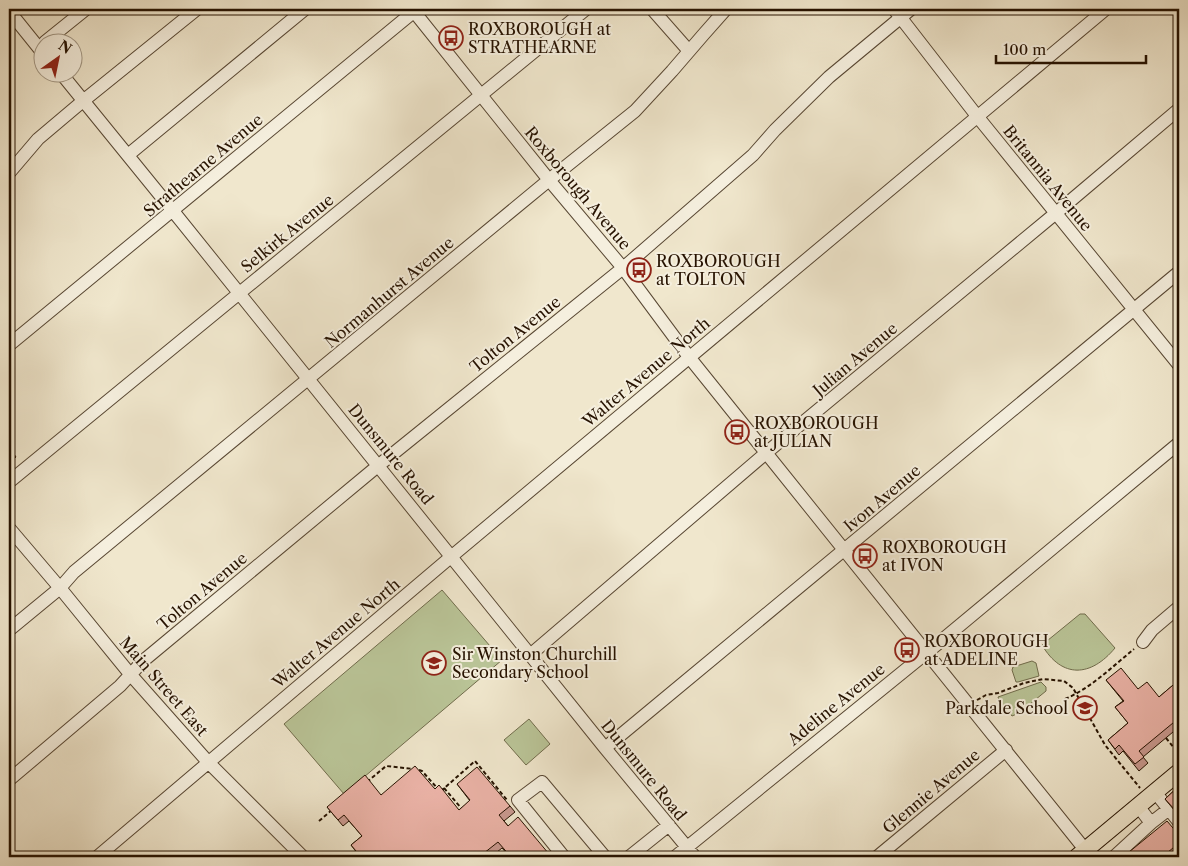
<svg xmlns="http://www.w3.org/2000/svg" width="1188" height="866" font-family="'Libre Caslon Text',serif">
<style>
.green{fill:#bac598;stroke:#706c4c}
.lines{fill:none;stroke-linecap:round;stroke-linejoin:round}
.minor-casing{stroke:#584733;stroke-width:14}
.major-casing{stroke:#261200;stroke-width:18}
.path{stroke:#261200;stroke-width:2;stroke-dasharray:4 2.5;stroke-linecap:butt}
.minor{stroke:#f5efde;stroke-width:12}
.major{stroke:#f0e7cd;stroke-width:16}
.wall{fill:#c9998f;stroke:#261200}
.building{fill:#eab2a6;stroke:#261200}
.labels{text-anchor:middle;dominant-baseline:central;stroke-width:4;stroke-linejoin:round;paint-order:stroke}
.poi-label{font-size:16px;fill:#261200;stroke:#f5efde;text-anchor:start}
.street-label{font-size:16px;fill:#261200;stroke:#f5efde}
</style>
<rect width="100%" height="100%" fill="#f0e7cd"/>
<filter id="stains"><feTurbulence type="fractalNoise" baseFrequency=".004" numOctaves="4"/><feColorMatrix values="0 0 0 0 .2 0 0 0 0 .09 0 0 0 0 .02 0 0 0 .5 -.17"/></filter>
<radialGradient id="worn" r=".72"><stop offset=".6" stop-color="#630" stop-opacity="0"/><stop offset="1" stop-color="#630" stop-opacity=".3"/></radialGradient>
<!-- green -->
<path class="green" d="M442 590 502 660 344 794 284 724Z
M1080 614H1085L1115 648C1091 677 1062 679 1042 645Z
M1032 661 1036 663 1039 676 1018 682H1016L1012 670 1013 667Z
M1041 682 1046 687V691L1019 713 1012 716 999 700 998 697Z
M529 719 550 744 526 765 504 740Z"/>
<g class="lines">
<!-- minor casing -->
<g class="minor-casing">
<path id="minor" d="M412 9 549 180 623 268 689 357 1091 857
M652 9 689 51
M894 9 977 116 1179 365
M9 11 42 52
M45 42 86 9
M60 72 173 211 605 748 695 857
M128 155 305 9
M9 173 38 139 83 101 197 9
M9 345 417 9
M9 482 586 9
M9 528 60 588 130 674 208 762 303 857
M9 630 60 588 74 572 549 180 635 111 672 71 703 35 726 9
M1143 642 1152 630 1179 607
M530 655 766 453 1056 213 1179 109
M605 748 1179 272
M9 780 120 686 143 661 379 465 623 268 753 155 775 130 829 77 911 9
M1155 792 1179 822
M1138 806 1151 823 1169 809
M97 857 452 556 1106 9
M564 857 518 800 542 782 605 857
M629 857 669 825
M675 857 941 641 1179 443
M877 857 1006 750
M1114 857 1151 823"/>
</g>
<!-- major casing -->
<g class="major-casing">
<path id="major" d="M1077 857 1179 772"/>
</g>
<!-- path -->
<path class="path" d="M1065 699C1091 688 1112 667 1134 649
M977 700 986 695 998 693 1024 683 1043 679 1064 681 1073 688 1105 745 1140 788
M1166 738 1179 754
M419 770 422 771 438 789
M367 782 386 766 414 769
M444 788 462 809
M441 791 475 761 507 800
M319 821 332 810"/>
<!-- minor -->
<use href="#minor" class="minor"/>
<!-- major -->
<use href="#major" class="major"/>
</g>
<!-- wall -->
<path class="wall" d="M9 447 16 457 9 463Z
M1106 680 1138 689 1159 697 1179 680V727L1143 757 1148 763 1139 771 1123 751 1119 755 1108 740 1128 723 1115 707 1123 701Z
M457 784 510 806 515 812 504 821 508 826 549 854 551 857H510L502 848 491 857H360L351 845 362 836 349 821 343 826 327 807 381 795 435 789 459 810 470 801Z
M1179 786V816L1165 799Z
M1179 835V853L1174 857H1123Z"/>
<!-- building -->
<path class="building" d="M1179 41V51L1175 45Z
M9 447 12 451 9 453Z
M1121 668 1138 689 1147 682 1159 697 1179 680V718L1139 751 1144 757 1135 764 1119 745 1115 749 1108 740 1128 723 1115 707 1124 701 1106 680Z
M415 766 435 789 439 785 459 810 470 800 457 784 477 767 510 806 499 815 508 826 518 817 549 854 545 857H511L498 842 479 857H361L351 845 362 836 344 815 338 820 327 807 365 775 381 795Z
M1179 786V807L1175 810 1165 799Z
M1167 821 1179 835V843L1162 857H1123Z"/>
<!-- icons -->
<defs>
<g id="bus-ring" transform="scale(1.25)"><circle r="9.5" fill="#f5efde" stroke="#8f2418" stroke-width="1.5"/><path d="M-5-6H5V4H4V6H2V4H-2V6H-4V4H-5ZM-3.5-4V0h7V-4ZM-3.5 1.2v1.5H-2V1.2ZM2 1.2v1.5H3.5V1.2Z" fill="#8f2418"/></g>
<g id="school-ring" transform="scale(1.25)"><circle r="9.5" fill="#f5efde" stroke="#8f2418" stroke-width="1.5"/><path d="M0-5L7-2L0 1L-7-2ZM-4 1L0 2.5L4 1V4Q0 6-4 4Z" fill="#8f2418"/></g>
</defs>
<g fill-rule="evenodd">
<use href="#bus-ring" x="451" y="38"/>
<use href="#bus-ring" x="639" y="270"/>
<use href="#bus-ring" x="737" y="432"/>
<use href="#bus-ring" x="865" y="556"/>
<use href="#bus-ring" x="907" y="650"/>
<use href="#school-ring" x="434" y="663"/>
<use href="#school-ring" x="1085" y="708"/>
</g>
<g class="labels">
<!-- poi labels -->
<g class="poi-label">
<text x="468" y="29">ROXBOROUGH at<tspan x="468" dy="18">STRATHEARNE</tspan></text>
<text x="656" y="261">ROXBOROUGH<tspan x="656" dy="18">at TOLTON</tspan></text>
<text x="754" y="423">ROXBOROUGH<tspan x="754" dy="18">at JULIAN</tspan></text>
<text x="882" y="547">ROXBOROUGH<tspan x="882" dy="18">at IVON</tspan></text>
<text x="924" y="641">ROXBOROUGH<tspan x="924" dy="18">at ADELINE</tspan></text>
<text x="452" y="654">Sir Winston Churchill<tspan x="452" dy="18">Secondary School</tspan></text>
<text x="1068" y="708" text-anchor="end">Parkdale School</text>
</g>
<!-- street labels -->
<g class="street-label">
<text transform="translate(203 165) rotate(-40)">Strathearne Avenue</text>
<text transform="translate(1048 178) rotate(51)">Britannia Avenue</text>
<text transform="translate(578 188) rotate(50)">Roxborough Avenue</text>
<text transform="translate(287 233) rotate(-39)">Selkirk Avenue</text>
<text transform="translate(389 292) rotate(-40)">Normanhurst Avenue</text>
<text transform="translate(515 334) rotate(-39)">Tolton Avenue</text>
<text transform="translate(855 359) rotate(-40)">Julian Avenue</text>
<text transform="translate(646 372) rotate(-40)">Walter Avenue North</text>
<text transform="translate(391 454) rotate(51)">Dunsmure Road</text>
<text transform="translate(882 498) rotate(-40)">Ivon Avenue</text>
<text transform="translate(202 591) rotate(-40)">Tolton Avenue</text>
<text transform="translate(336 633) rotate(-40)">Walter Avenue North</text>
<text transform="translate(164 686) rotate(49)">Main Street East</text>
<text transform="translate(836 704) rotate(-39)">Adeline Avenue</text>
<text transform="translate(644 770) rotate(51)">Dunsmure Road</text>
<text transform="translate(931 791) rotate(-40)">Glennie Avenue</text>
</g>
</g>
<!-- margin -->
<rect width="1188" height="866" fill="none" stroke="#f0e7cd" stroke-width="30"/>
<rect x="10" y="10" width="1168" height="846" fill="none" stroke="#261200" stroke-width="2.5"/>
<rect x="15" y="15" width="1158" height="836" fill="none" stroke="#261200"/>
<!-- north arrow -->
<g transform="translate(58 58) rotate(33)"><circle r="24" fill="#f5efde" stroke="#a29785"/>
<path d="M0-4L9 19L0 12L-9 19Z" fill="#8f2418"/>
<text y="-8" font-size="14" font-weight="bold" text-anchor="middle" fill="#261200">N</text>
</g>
<!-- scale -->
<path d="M996 55v8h150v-8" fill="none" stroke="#261200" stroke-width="2.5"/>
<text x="1003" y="55" font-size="15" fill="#261200" stroke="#f5efde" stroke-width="4" paint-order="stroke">100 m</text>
<rect width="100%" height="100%" filter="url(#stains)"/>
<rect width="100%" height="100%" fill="url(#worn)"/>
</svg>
